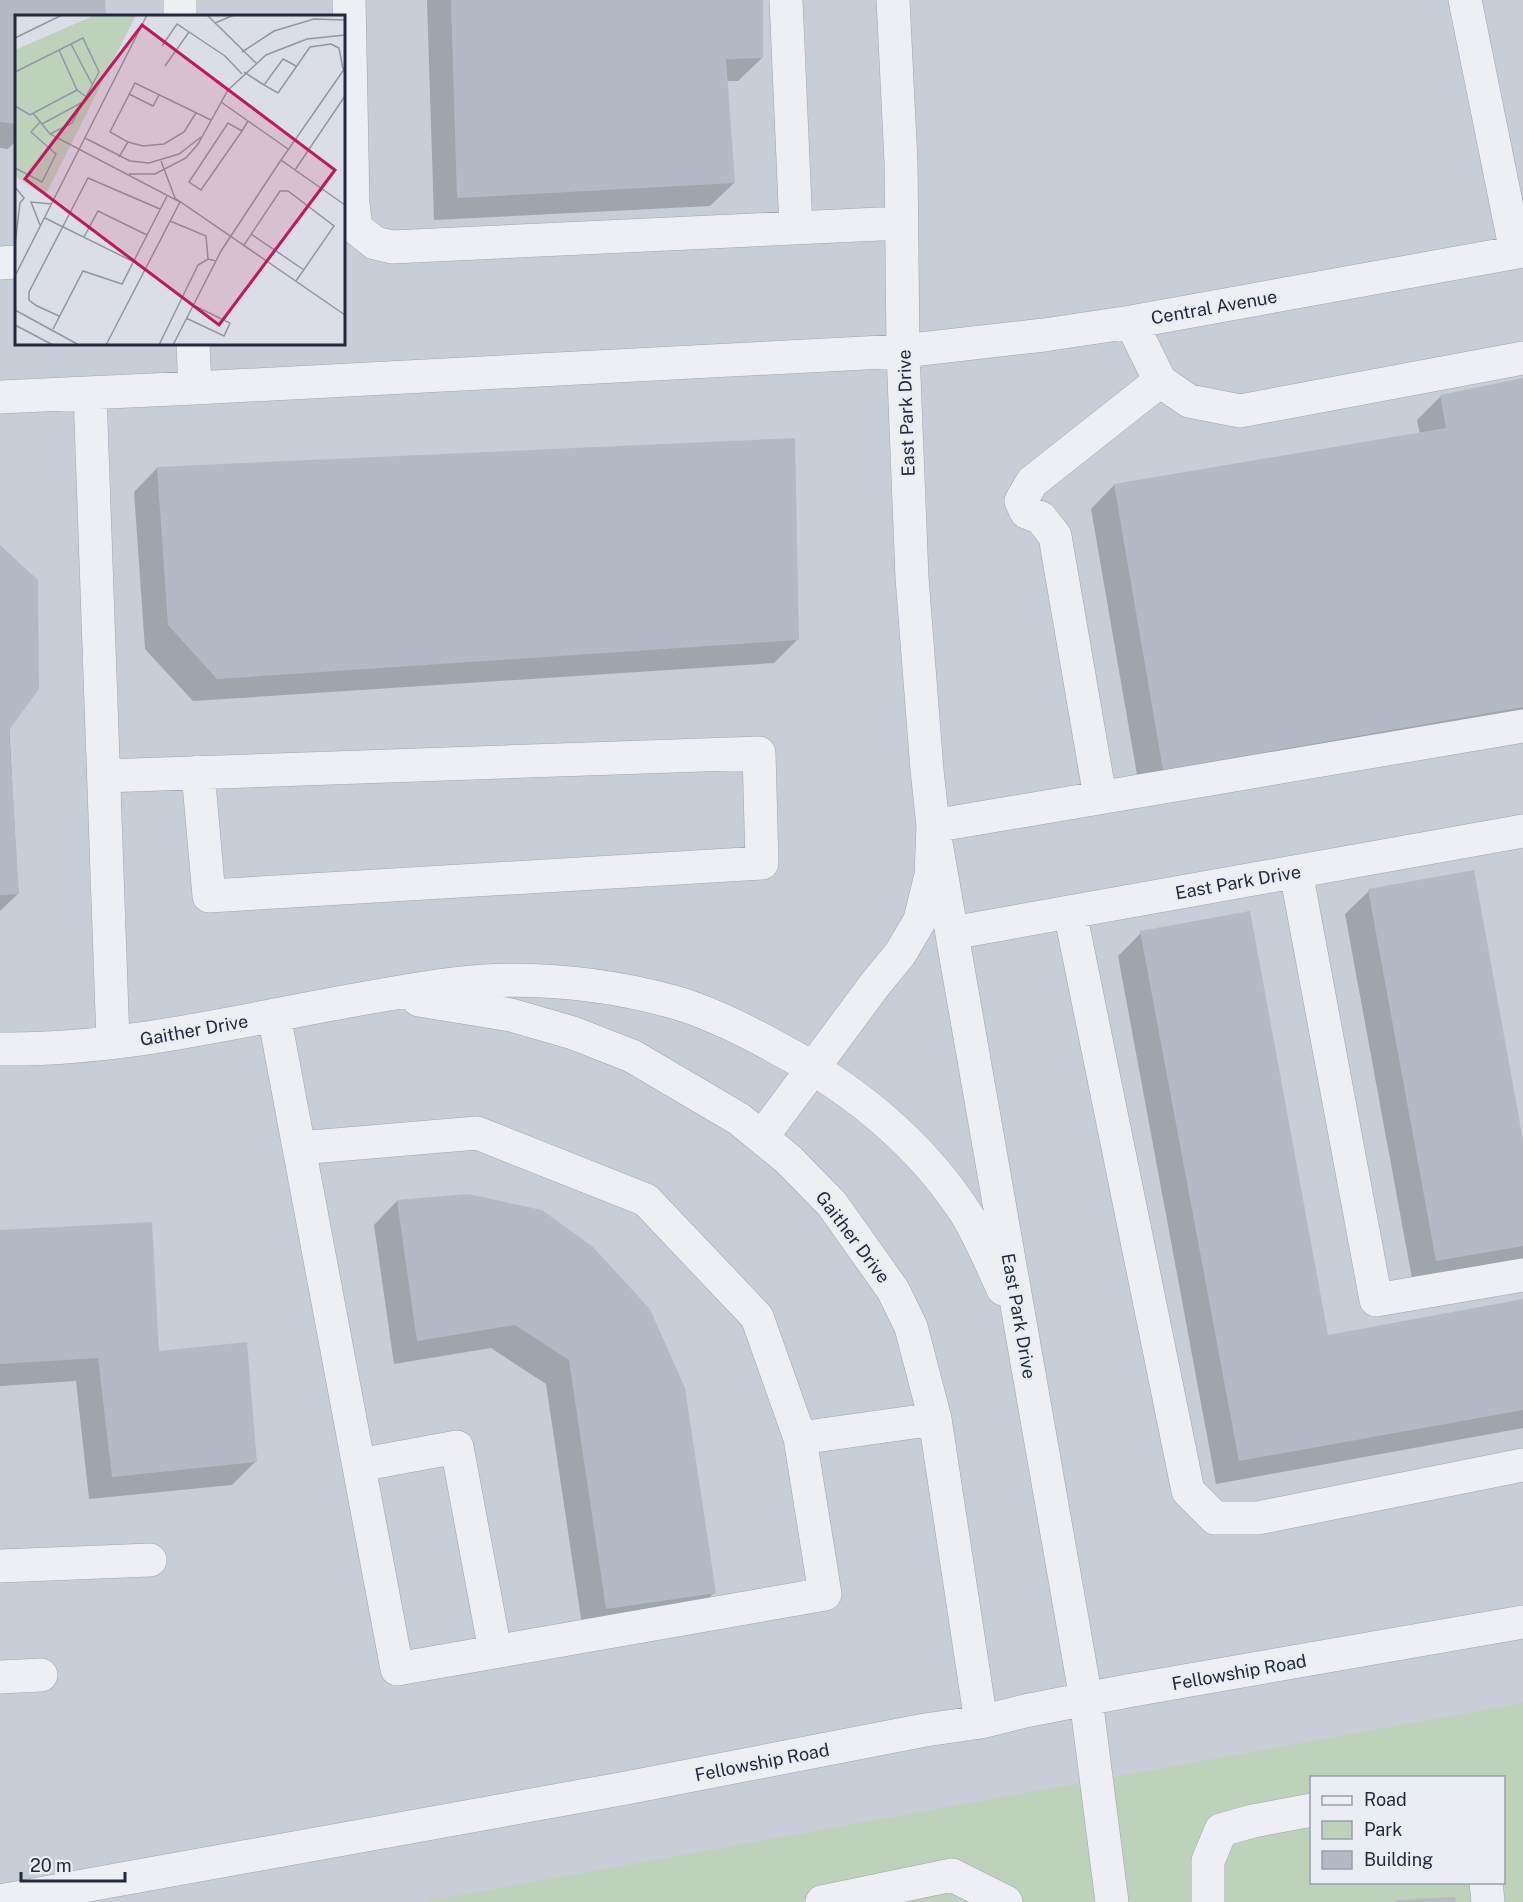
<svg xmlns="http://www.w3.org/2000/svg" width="1523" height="1902" font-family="'Public Sans',sans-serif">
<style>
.built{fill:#c8cdd8;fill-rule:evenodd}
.green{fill:#bed1bb;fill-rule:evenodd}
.shadow{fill:#0003}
.building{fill:#b5b9c6}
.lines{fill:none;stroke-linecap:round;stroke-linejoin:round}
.minor-casing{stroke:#a0a4b0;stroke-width:34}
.minor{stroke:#edeff4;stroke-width:33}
.labels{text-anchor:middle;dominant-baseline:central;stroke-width:5;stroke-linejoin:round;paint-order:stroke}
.street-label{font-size:18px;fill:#242a3d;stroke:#eaedf4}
.inset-road{fill:none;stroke:#9296a2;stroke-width:1.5}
.view{fill:#c2185b;fill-opacity:0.15;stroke:#c2185b;stroke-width:3}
.inset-edge{fill:none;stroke:#242a3d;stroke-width:3}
</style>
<rect width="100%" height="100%" fill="#dbdee6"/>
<!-- built -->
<path class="built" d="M0 0H1523V1902H0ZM16 16H344V344H16ZM1312 1778H1504V1882H1312Z"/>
<!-- green -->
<path class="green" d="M1523 1703V1902H423ZM1312 1778H1504V1882H1312Z"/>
<!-- shadow -->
<path class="shadow" d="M0 0H103L105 16H16V141L8 149 0 148Z
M427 0H762V58L738 81H726L734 183 710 206 434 220Z
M1523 380V726L1140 792 1091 509 1114 485 1420 434 1417 420 1441 396Z
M157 468 798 639 774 663 193 701 145 649 134 492Z
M0 547 18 894 0 911Z
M1369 891 1523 1148V1259L1517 1265 1413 1284 1345 914Z
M1141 933 1327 1337 1523 1301V1428L1216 1484 1118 956Z
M397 1201 592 1248 715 1592 691 1615 583 1632 546 1384 491 1348 394 1364 374 1225Z
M0 1231 158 1352 256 1461 232 1485 89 1499 76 1381 0 1386Z"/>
<!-- building -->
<path class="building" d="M0 0H105L106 16H16V124L0 122Z
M451 0H763V58L726 59 735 183 457 198Z
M1523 378V707L1163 770 1114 484 1446 428 1440 395Z
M795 438 799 640 217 679 168 625 157 467Z
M0 545 38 580 39 689 9 730 19 894 0 895Z
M1474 870 1523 1140V1246L1436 1261 1368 889Z
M1250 911 1328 1335 1523 1299V1410L1239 1461 1140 931Z
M468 1194 542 1210 593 1247 650 1309 685 1388 716 1593 606 1609 569 1360 515 1325 417 1341 397 1200Z
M152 1222 159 1351 247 1342 257 1462 112 1477 98 1358 0 1364V1230Z
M1455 1897 1456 1902H1396V1900Z"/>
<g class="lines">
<!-- minor casing -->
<g class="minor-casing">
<path id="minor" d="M180 0V16
M349 0 353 203 356 228 375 243 392 247 901 223
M786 0 796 228
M1465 0 1516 252
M0 263 16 262
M1131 322 1160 381 1189 401 1240 411 1523 358
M195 388 903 351 1044 335 1131 322 1523 251
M90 393 113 1042
M0 397 195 388 193 344
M104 776 759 753 762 863 209 896 198 772
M1100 797 1055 536 1041 518 1026 512 1021 501 1032 482 1160 381
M1296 872 1376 1300 1523 1275
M1070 912 1188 1491 1215 1518H1258L1523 1465
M952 933 1523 831
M419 1000 511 1015 573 1033 632 1056 739 1119 788 1159 832 1204 893 1290 911 1327 935 1419 981 1722
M274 1015 397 1669 825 1594 800 1438 935 1419
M0 1049C124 1051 244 1019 366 998 405 991 444 984 484 981 546 978 610 985 670 1001 708 1011 745 1030 779 1049 852 1088 919 1142 965 1212 980 1236 991 1264 1003 1289
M762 1137 876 983 900 954 920 920 931 875 933 826 927 770 912 578 903 351 901 162 893 0
M299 1148 477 1133 646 1200 757 1317 800 1438
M359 1465 457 1447 495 1651
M0 1566 150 1560
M0 1677 41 1675
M1486 1882 1488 1902
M0 1901 626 1788 925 1730 981 1722 1025 1711 1127 1691 1523 1622
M822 1902 952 1875 1006 1902
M1112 1902 1086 1699 933 826 1523 726
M1208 1902V1861L1221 1830 1253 1821 1312 1810"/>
</g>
<!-- minor -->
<use href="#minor" class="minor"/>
</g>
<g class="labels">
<!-- street labels -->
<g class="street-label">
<text transform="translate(1214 307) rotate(-10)">Central Avenue</text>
<text transform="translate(906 413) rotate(-92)">East Park Drive</text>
<text transform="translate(1238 882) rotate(-10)">East Park Drive</text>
<text transform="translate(194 1030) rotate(-10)">Gaither Drive</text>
<text transform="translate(853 1237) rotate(53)">Gaither Drive</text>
<text transform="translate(1019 1316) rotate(80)">East Park Drive</text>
<text transform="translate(1239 1672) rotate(-10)">Fellowship Road</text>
<text transform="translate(762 1762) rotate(-11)">Fellowship Road</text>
</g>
</g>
<!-- overview -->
<g transform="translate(15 15)">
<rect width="330" height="330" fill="#dbdee6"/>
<path d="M80 0H121L30 181 0 161V35Z" fill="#bed1bb"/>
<path class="inset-road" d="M192 0 241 48M200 8 219 0M0 23 47 0M56 29 77 69M147 31 162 9 210 41 227 59M44 35 62 75M227 37 259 16 299 4 330 5M150 51 174 17M281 51 268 44 249 70 263 78 295 32 316 29 324 33 328 54M330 53 266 145 330 190M0 57 68 23 84 57 57 108 35 119 165 187 91 330M229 57 249 70M114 79 138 91 144 80M206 87 273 134M0 91 15 100 62 75 70 81M18 98 35 119M27 109 66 88M227 116 213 108 174 167 186 175 227 116 233 106M70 123 115 146 134 148 164 139 186 122M113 127 128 131 149 129 169 117 181 98M104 142 113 127 95 117 120 68 196 105M146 146 160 183 330 300M0 153 27 167 41 139 16 117 25 107M280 155 330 81M114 159H140L171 143 183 129 213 75 251 40 292 24 330 20M0 172 9 183 5 188 0 230M30 203 119 247M155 206 191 221 193 244M25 210 16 187 37 189M236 219 289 255M69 222 83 196 132 220M229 230 265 176H273L319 211 281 266M0 261 132 0M0 295 64 330M44 301 22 291 14 285V277L73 163 145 194M171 303 209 321 215 308 178 290M0 310 38 330M38 314 68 256 107 269 152 181M144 330 183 250 193 244 201 246M158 330 206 236 266 145"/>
<path class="view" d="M127 10 320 155 204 310 10 164Z"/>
<rect width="330" height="330" class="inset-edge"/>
</g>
<!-- legend -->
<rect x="1310" y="1776" width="195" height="108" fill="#eaedf4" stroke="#9b9fab" stroke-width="1.5"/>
<rect x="1322" y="1796" width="30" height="9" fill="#edeff4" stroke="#9b9fab" stroke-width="1.5"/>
<text x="1364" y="1806" font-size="18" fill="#242a3d">Road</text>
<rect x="1322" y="1821" width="30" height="18" fill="#bed1bb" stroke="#9b9fab" stroke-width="1.5"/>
<text x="1364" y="1836" font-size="18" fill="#242a3d">Park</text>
<rect x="1322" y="1851" width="30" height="18" fill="#b5b9c6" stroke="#9b9fab" stroke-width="1.5"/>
<text x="1364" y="1866" font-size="18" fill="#242a3d">Building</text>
<!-- scale -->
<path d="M21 1872v9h104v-9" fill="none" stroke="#242a3d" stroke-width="3"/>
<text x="30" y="1872" font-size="18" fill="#242a3d" stroke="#eaedf4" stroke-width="4.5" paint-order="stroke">20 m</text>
</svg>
